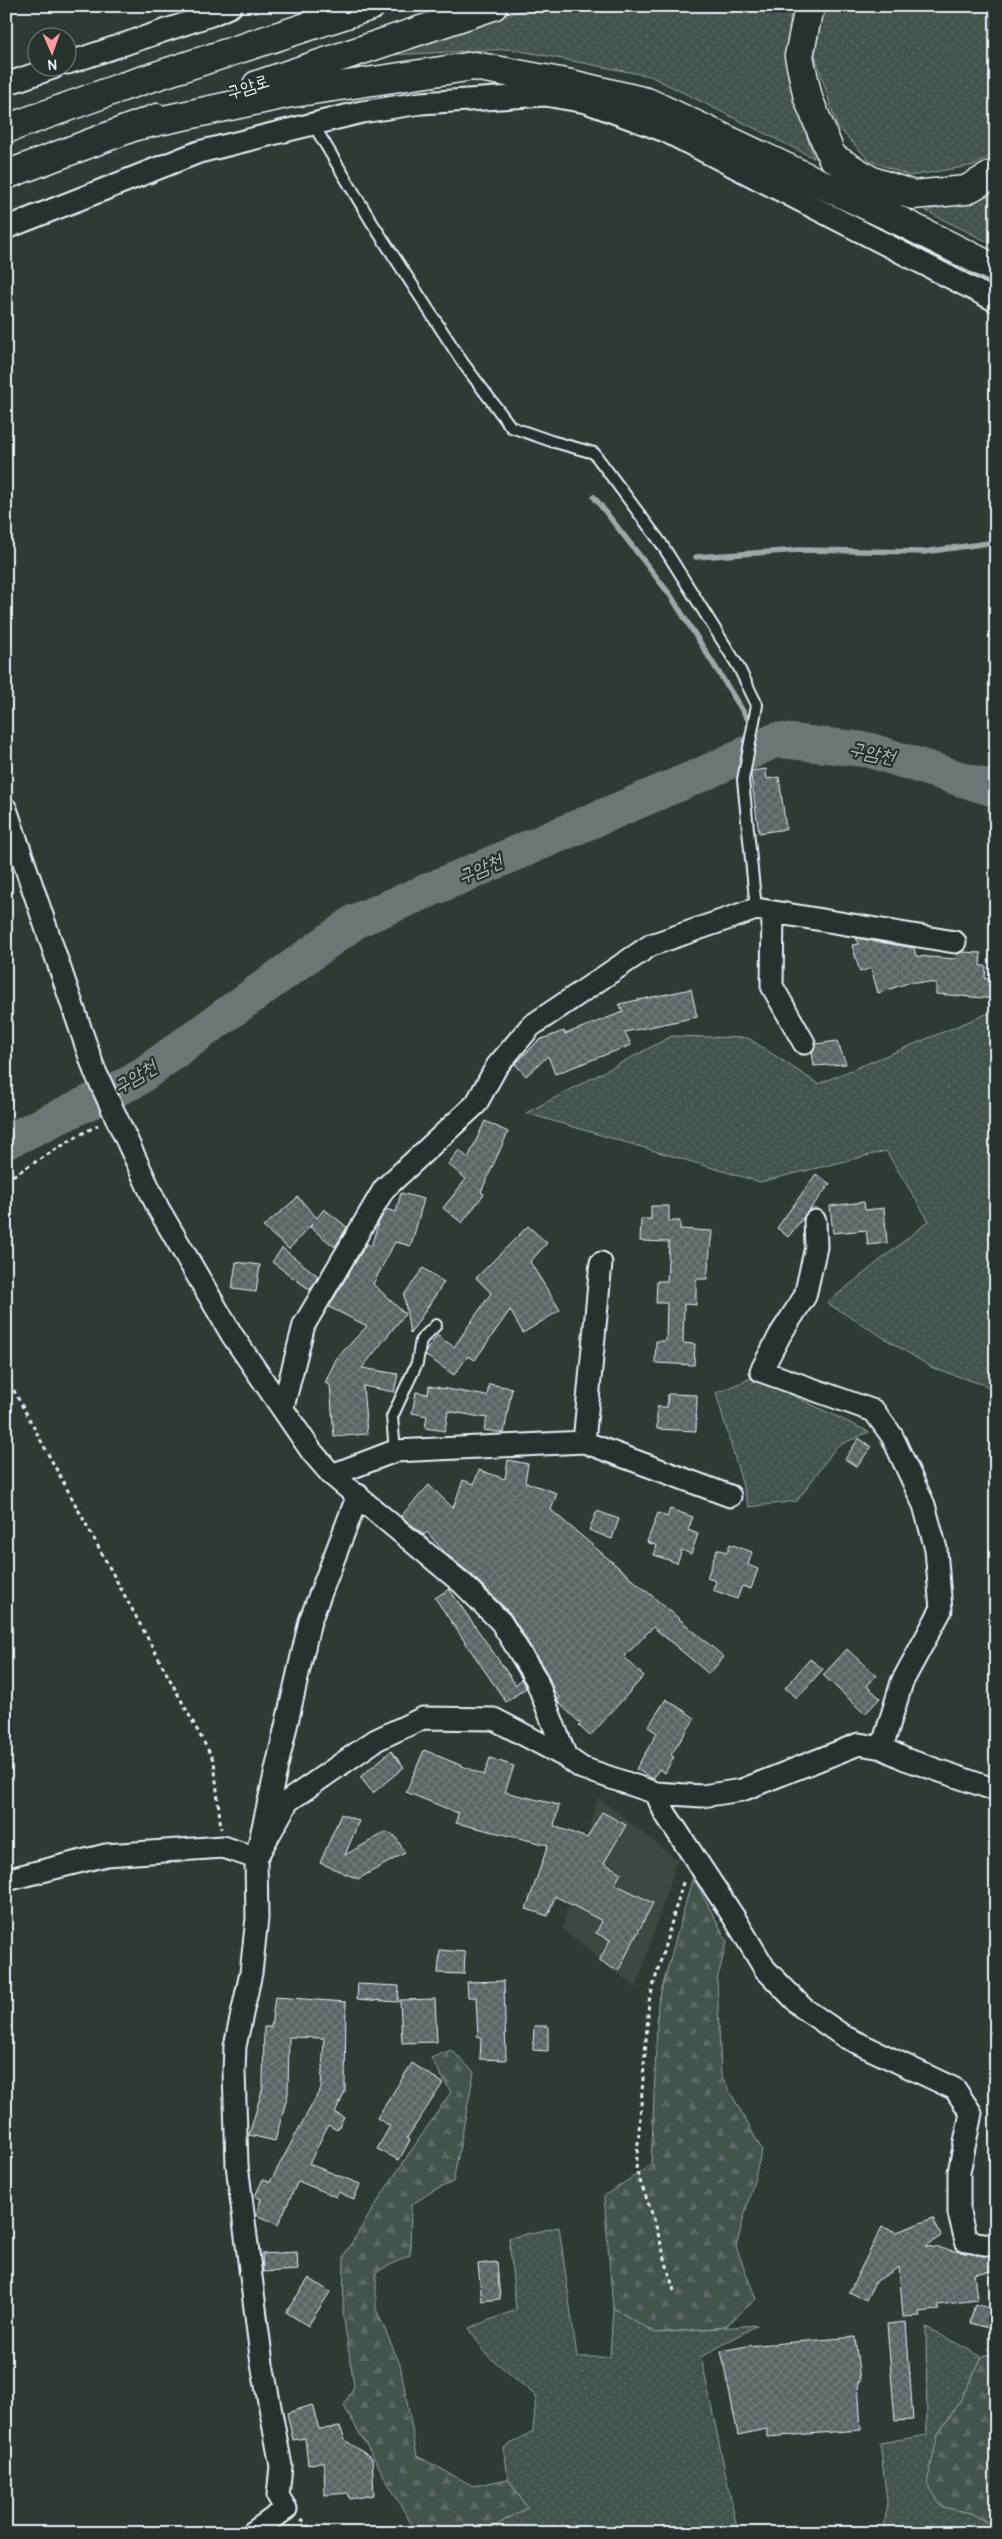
<svg xmlns="http://www.w3.org/2000/svg" width="1002" height="2539" font-family="Pangolin,'Poor Story',sans-serif">
<style>
.built{fill:#3b4843}
.green{fill:url(#green-dots);stroke:#96a2a3}
.forest{fill:url(#forest-firs);stroke:#96a2a3}
.lines{fill:none;stroke-linecap:round;stroke-linejoin:round}
.stream{stroke:#9da8a9;stroke-width:5.5}
.river{stroke:#6b7775;stroke-width:35}
.building{fill:url(#building-cross-hatch);stroke:#e8f1f8}
.lane-casing{stroke:#e8f1f8;stroke-width:14}
.street-casing{stroke:#e8f1f8;stroke-width:25}
.highway-casing{stroke:#e8f1f8;stroke-width:31}
.path{stroke:#e8f1f8;stroke-width:3;stroke-dasharray:4 4;stroke-linecap:butt}
.lane{stroke:#26332d;stroke-width:10}
.street{stroke:#26332d;stroke-width:21}
.highway{stroke:#26332d;stroke-width:28}
.labels{text-anchor:middle;dominant-baseline:central;stroke-width:4.5;stroke-linejoin:round;paint-order:stroke}
.street-label{font-size:18px;fill:#e8f1f8;stroke:#26332d}
.water-label{font-size:19px;font-style:italic;fill:#b0babd;stroke:#26332d}
</style>
<defs>
<pattern id="green-dots" width="8" height="8" patternUnits="userSpaceOnUse" patternTransform="scale(1.25)"><rect width="8" height="8" fill="#45524e"/><path d="M2 2h.1M6 6h.1" fill="none" stroke="#606b68" stroke-width="1.8" stroke-linecap="round"/></pattern>
<pattern id="forest-firs" width="22" height="20" patternUnits="userSpaceOnUse" patternTransform="scale(1.25)"><rect width="22" height="20" fill="#45524e"/><path d="M5 1l3.5 6h-7zM16 11l3.5 6h-7z" fill="#606b68"/></pattern>
<pattern id="building-cross-hatch" width="8" height="8" patternUnits="userSpaceOnUse" patternTransform="scale(1.25)"><rect width="8" height="8" fill="#596563"/><path d="M0 0l8 8M0 8l8-8" fill="none" stroke="#717c7a"/></pattern>
</defs>
<rect width="100%" height="100%" fill="#2e3b35"/>
<filter id="ink" filterUnits="userSpaceOnUse"><feTurbulence type="fractalNoise" baseFrequency=".02" numOctaves="2"/><feDisplacementMap in="SourceGraphic" scale="10" xChannelSelector="R" yChannelSelector="G"/><feConvolveMatrix kernelMatrix="1 2 1 2 8 2 1 2 1" color-interpolation-filters="sRGB"/></filter>
<g filter="url(#ink)">
<!-- built -->
<path class="built" d="M598 1797 677 1860 636 1988 562 1929Z"/>
<!-- green -->
<path class="green" d="M534 6H797L790 17 791 89 814 158 650 76 511 49 388 55Z
M830 6H996V152L975 165 910 176 869 160 837 126 815 55 821 19Z
M996 190V246L926 211 992 193Z
M996 1010V1389L933 1368 827 1303 929 1221 886 1151 760 1182 526 1113 672 1036 748 1038 818 1084Z
M754 1377 869 1432 837 1446 797 1501 749 1507 716 1393Z
M559 2227 577 2357H610L613 2308 656 2333 757 2325 701 2357 738 2533H495L490 2528 527 2508 508 2479 504 2448 533 2431 536 2396 487 2355 469 2328 516 2310 509 2238Z
M926 2327 982 2357 960 2401 938 2434 942 2507 972 2513 996 2528V2533H884L887 2502 880 2443 927 2435Z"/>
<!-- forest -->
<path class="forest" d="M693 1877 727 1941 717 1980 721 2075 762 2150 736 2247 756 2299 725 2327 656 2333 613 2308 604 2196 651 2165 658 2003Z
M451 2050 474 2072 453 2182 433 2191 411 2205 410 2255 376 2272V2309L400 2364 417 2456 473 2486 508 2479 527 2508 491 2528 495 2533H419L412 2525 344 2406 354 2386 343 2313 344 2255 388 2185 451 2092 431 2058Z
M996 2351V2528L972 2513 942 2507 927 2483 938 2434 960 2401 982 2357Z"/>
<g class="lines">
<!-- stream -->
<path class="stream" d="M594 497 671 596 764 745
M696 557 799 550 924 552 996 542"/>
<!-- river -->
<path class="river" d="M6 1142 134 1081 356 921 705 773 776 740 869 750 996 790"/>
</g>
<!-- building -->
<path class="building" d="M766 769 767 779 779 777 786 829 759 833 751 776 752 771Z
M856 938 914 948 916 956 956 959 957 954 963 952 981 953 980 966H986L985 979 996 978V999L936 994V983L911 982 878 993 871 968 860 972 852 945 859 944Z
M691 989 697 1017 625 1032 631 1045 555 1074 548 1056 526 1076 515 1064 539 1040 564 1031 565 1034 623 1012 619 1004Z
M837 1041 846 1064 814 1066 812 1052 816 1044Z
M485 1121 508 1132 481 1192 484 1194 462 1223 443 1208 466 1179 448 1164 459 1150 468 1158Z
M816 1174 830 1184 788 1237 777 1228Z
M401 1193 424 1199 411 1246 395 1242 373 1284 405 1314 362 1368 398 1374 394 1392 363 1386 367 1434 334 1437 330 1385 325 1383 336 1359 367 1326 329 1307 367 1243 371 1247 378 1224 386 1209 396 1212Z
M298 1197 317 1218 324 1209 347 1227 335 1247 310 1227 312 1224 289 1249 263 1227Z
M864 1202 865 1210 884 1208 887 1243 868 1245 866 1230 833 1233 830 1206Z
M651 1206H669V1221H680V1229L712 1231 707 1279H696V1305L684 1304 683 1343 695 1344 694 1365 655 1363 656 1341H666L667 1303H656L657 1281H667L669 1242 640 1241 641 1219H651Z
M528 1226 547 1243 530 1262 560 1310 523 1333 510 1310 475 1360 468 1356 454 1375 425 1355 426 1351 437 1335 454 1347 491 1293 476 1278Z
M282 1248 318 1276 310 1290 272 1262Z
M236 1262 260 1265 256 1292 232 1289Z
M423 1268 444 1282 410 1334 404 1295Z
M489 1384 512 1388 504 1433 484 1430 487 1418 448 1411 445 1431 425 1428 427 1416 412 1413 416 1392 428 1394 429 1386 487 1396Z
M668 1394 697 1395 696 1431 657 1429V1407H667Z
M859 1438 871 1447 857 1467 845 1459Z
M508 1460 528 1464 525 1482 557 1493 551 1510 724 1657 709 1674 653 1627 624 1657 644 1676 590 1736 579 1726 581 1724 559 1703 557 1700 560 1698 555 1693 547 1673 510 1613 472 1575 444 1552 427 1532 424 1535 401 1516 429 1485 453 1508 463 1480 474 1484 479 1470 505 1479Z
M670 1509 693 1517 688 1530 698 1534 691 1554 682 1550 677 1563 654 1555 657 1546 647 1542 658 1513 667 1517Z
M597 1511 619 1519 612 1539 589 1530Z
M730 1544 752 1552 748 1565 758 1569 751 1589 742 1586 737 1599 713 1590 716 1581 707 1578 717 1549 727 1552Z
M449 1589 516 1685 521 1679 525 1685 526 1688 506 1702 435 1598Z
M847 1649 876 1676 867 1686 880 1698 865 1714 823 1675Z
M810 1659 823 1669 797 1698 785 1688Z
M666 1699 695 1718 671 1755 674 1757 665 1773 659 1769 653 1779 636 1769 657 1733 648 1727Z
M424 1750 484 1775 490 1758 514 1766 505 1792 559 1805 554 1826 587 1838 602 1812 626 1825 604 1863 621 1873 615 1884 653 1903 618 1971 599 1961 610 1940 596 1933 602 1921 555 1896 548 1916 526 1909 548 1845 456 1823 458 1813 406 1792Z
M391 1751 404 1767 373 1793 360 1777Z
M341 1814 359 1821 345 1855 386 1832 395 1836 405 1853 358 1879 320 1863Z
M440 1950 465 1952 464 1974 438 1973Z
M504 1981 506 2060 480 2059 481 2037H478L476 1997H468L467 1982Z
M358 1984 399 1986 398 2002 357 1999Z
M275 1997 346 2002 345 2092 335 2113 344 2117 337 2130 328 2125 309 2164 360 2184 354 2199 338 2192 336 2197 298 2181 278 2225 256 2215 261 2199 255 2196 263 2179 270 2182 321 2088 324 2038 289 2037 288 2094 275 2141 249 2135 263 2087 264 2027H271Z
M435 1999 437 2042 402 2043 400 2000Z
M534 2026H548V2051L533 2050Z
M412 2063 443 2083 407 2138 410 2140 399 2160 377 2149 390 2126 377 2118Z
M933 2218 941 2236 926 2246 996 2258V2270L974 2274 977 2300 938 2305 939 2310 919 2312 920 2316 903 2317 899 2267 875 2282 866 2300 849 2292 882 2227 897 2232Z
M297 2252 298 2270 263 2272 262 2254Z
M497 2262 500 2299 482 2301 478 2264Z
M309 2278 330 2292 308 2326 286 2312Z
M975 2304 996 2310V2330L970 2323Z
M906 2322 913 2420 895 2421 887 2324Z
M855 2337 860 2382H858L861 2430 767 2437V2429L738 2435 721 2351 747 2346Z
M312 2405 319 2429 340 2427 346 2441 372 2458 374 2495 350 2499 348 2493 325 2495 324 2461 308 2465 305 2438 293 2440 287 2413Z"/>
<g class="lines">
<!-- lane casing -->
<g class="lane-casing">
<path id="lane" d="M313 124 371 221 463 363 511 427 551 441 594 453 661 543 738 666 757 705 743 780 756 909
M395 1451 392 1417 417 1363 421 1340 436 1325"/>
</g>
<!-- street casing -->
<g class="street-casing">
<path id="street" d="M68 63 211 15 231 6
M6 84 53 68
M6 228 199 152 362 112 421 103 545 95 586 102 665 131 996 301
M6 809 94 1069 158 1208 232 1335 312 1452 332 1475 463 1584 501 1622 536 1679 566 1757 582 1768 656 1793 665 1813 735 1919 765 1969 803 2008 845 2037 955 2089 971 2113 959 2172V2213L966 2241 996 2246
M773 912 772 986 804 1043
M815 1221 816 1247 805 1296 780 1335 761 1371 874 1411 892 1436 924 1505 936 1549 941 1610 902 1682 882 1748
M283 1407 304 1325 384 1189 476 1104 497 1066 531 1026 651 945 756 909 955 942
M584 1442 601 1263
M332 1475 395 1451 584 1442 730 1496
M656 1793 702 1796 742 1790 859 1744 882 1748 905 1759 996 1790
M6 1880 106 1855 223 1847 256 1858 310 1621 358 1495
M252 2533 286 2509 278 2496 281 2466 262 2364 237 2165 234 2071 235 2046 251 1973 257 1918 256 1858 288 1801 376 1740 423 1718 494 1719 566 1757"/>
</g>
<!-- highway casing -->
<g class="highway-casing">
<path id="highway" d="M812 6 808 12 799 56 808 98 832 157 872 181 913 195 966 190 996 173
M257 85 493 6
M140 125 286 94 474 66 571 84 647 102 902 222 996 269
M6 129 122 87 371 6
M6 175 157 118"/>
</g>
<!-- path -->
<path class="path" d="M6 1180 76 1137 98 1125
M6 1376 214 1761 221 1829
M674 2291 654 2219 636 2170 649 2001 684 1879
M301 2520 318 2533"/>
<!-- lane -->
<use href="#lane" class="lane"/>
<!-- street -->
<use href="#street" class="street"/>
<!-- highway -->
<use href="#highway" class="highway"/>
</g>
</g>
<g class="labels">
<!-- street labels -->
<g class="street-label">
<text transform="translate(248 87) rotate(-18)">구암로</text>
</g>
<!-- water labels -->
<g class="water-label">
<text transform="translate(872 753) rotate(12)">구암천</text>
<text transform="translate(480 869) rotate(-23)">구암천</text>
<text transform="translate(135 1077) rotate(-31)">구암천</text>
</g>
</g>
<!-- margin -->
<rect width="1002" height="2539" fill="none" stroke="#26332d" stroke-width="25"/>
<rect x="12" y="12" width="977" height="2514" fill="none" stroke="#e8f1f8" stroke-width="2" filter="url(#ink)"/>
<!-- north arrow -->
<g transform="translate(52 52) rotate(178)"><circle r="24" fill="#26332d" stroke="#747f7e"/>
<path d="M0-4L9 19L0 12L-9 19Z" fill="#ff9aa2"/>
<text y="-8" font-size="14" font-weight="bold" text-anchor="middle" fill="#e8f1f8">N</text>
</g>
</svg>
